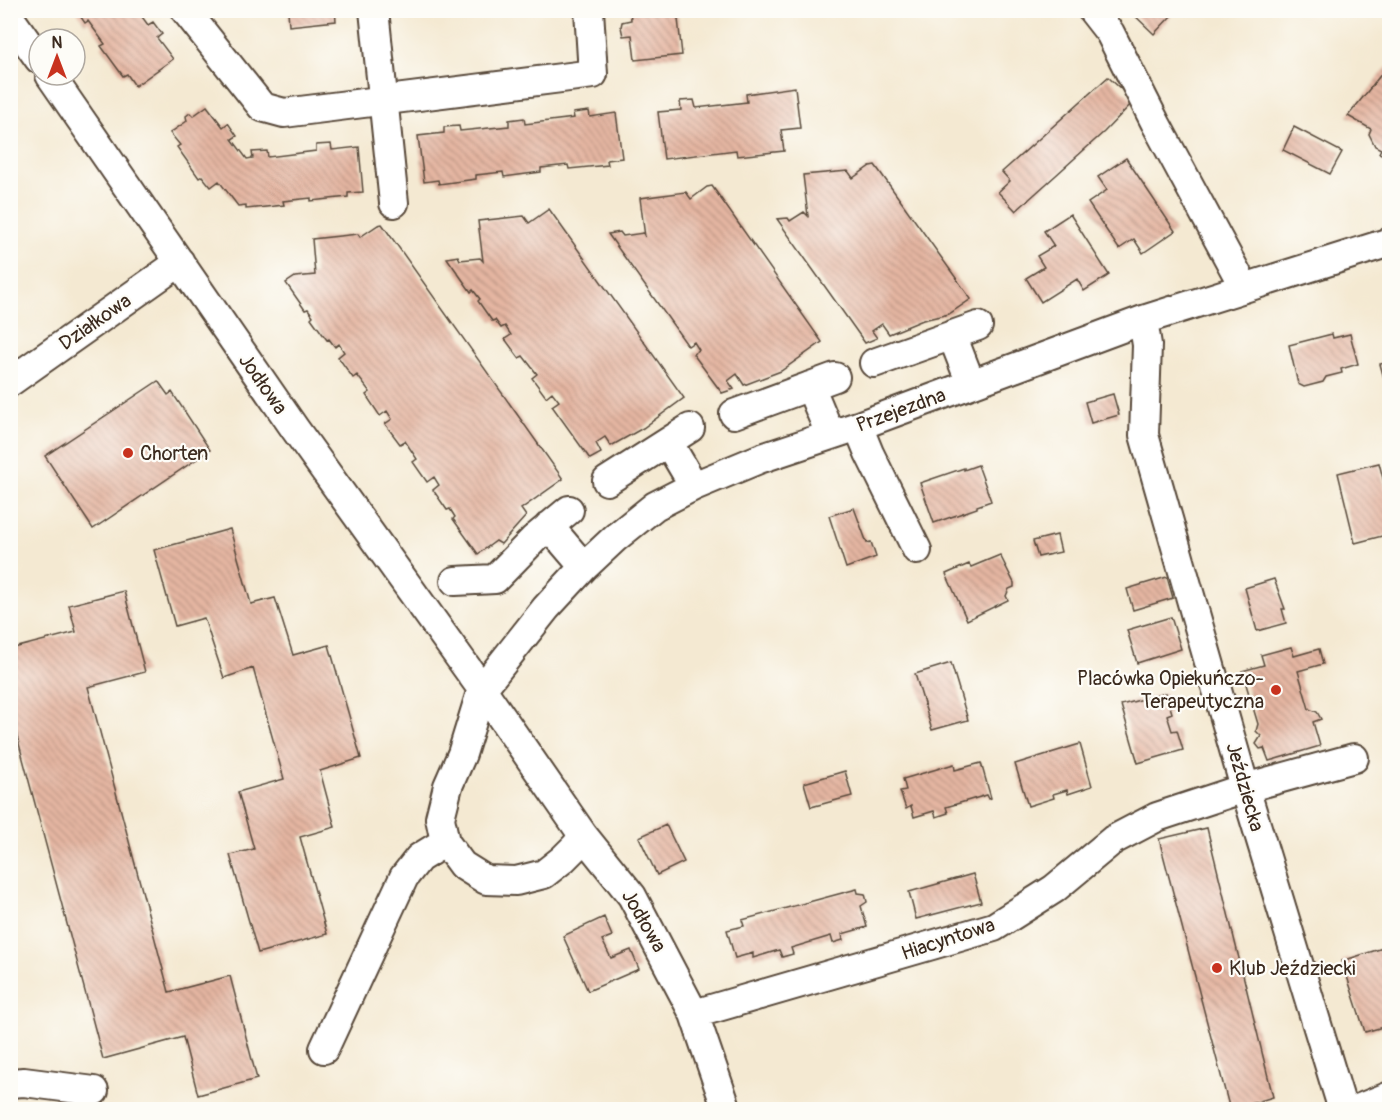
<svg xmlns="http://www.w3.org/2000/svg" width="1400" height="1120" font-family="Pangolin,sans-serif">
<style>
.building{fill:url(#building-back-hatch)}
.lines{fill:none;stroke-linecap:round;stroke-linejoin:round}
.minor-casing{stroke:#574739;stroke-width:32}
.minor{stroke:#fff;stroke-width:28}
.poi-dot{fill:#c8321e;stroke:#fdfcf7;stroke-width:2}
.labels{text-anchor:middle;dominant-baseline:central;stroke-width:4.5;stroke-linejoin:round;paint-order:stroke}
.street-label{font-size:20px;fill:#3b2a1e;stroke:#fdfcf7}
.poi-label{font-size:20px;fill:#3b2a1e;stroke:#fdfcf7;text-anchor:start}
</style>
<defs>
<pattern id="building-back-hatch" width="6" height="6" patternUnits="userSpaceOnUse" patternTransform="scale(1.5)"><rect width="6" height="6" fill="#e5b6a2"/><path d="M-1 5l2 2M0 0l6 6M5-1l2 2" fill="none" stroke="#bb9483"/></pattern>
</defs>
<rect width="100%" height="100%" fill="#fdfcf7"/>
<filter id="ink" filterUnits="userSpaceOnUse"><feTurbulence type="fractalNoise" baseFrequency=".0167" numOctaves="2"/><feDisplacementMap in="SourceGraphic" scale="12" xChannelSelector="R" yChannelSelector="G"/><feConvolveMatrix kernelMatrix="1 2 1 2 8 2 1 2 1" color-interpolation-filters="sRGB"/></filter>
<filter id="wash" filterUnits="userSpaceOnUse"><feTurbulence type="fractalNoise" baseFrequency=".008" numOctaves="4" result="noise"/><feDisplacementMap in="SourceGraphic" scale="24" xChannelSelector="R" yChannelSelector="G"/><feGaussianBlur stdDeviation="1.35" result="paint"/><feColorMatrix in="noise" values="0 0 0 0 0 0 0 0 0 0 0 0 0 0 0 0 0 1.4 0 .05"/><feComposite in="paint" operator="in"/></filter>
<g filter="url(#wash)">
<rect width="100%" height="100%" fill="#f4e9d2"/>
<g id="blocks">
<!-- building -->
<path class="building" d="M76 10H137L148 25 153 22 162 34 157 38 173 59 135 86 127 74 123 76 101 46 105 44 88 21 85 23Z
M288 10H335L336 21 289 26Z
M630 10H677L682 55 635 60 632 35 623 36 621 27 622 22 631 20Z
M1129 10H1168L1172 15 1154 34Z
M1387 67 1390 68V158L1379 153 1381 149 1375 146 1369 134 1371 129 1348 116Z
M1108 77 1134 101 1104 132 1016 211 998 192 1010 181 1002 172Z
M795 87 800 128 781 130 784 151 737 156 736 150 664 159 658 112 681 110 680 101 694 100 696 108 747 102 746 94Z
M207 106 223 127 228 123 237 136 232 139 247 159 253 158 252 152 267 151 268 157 316 151V145L331 144 332 150 359 147 363 192 348 193V197L311 201V198L283 201 284 205 246 209V205L238 206 219 181 211 187 202 176 199 178 177 147 180 145 170 133 187 121 186 116 190 113 193 116Z
M589 111 590 117 616 113 622 158 607 160 608 165 569 169 568 165 541 168V172L504 177 503 172 476 175V179L439 184 438 180 424 182 418 136 444 133V127L459 126 460 131 509 126V120L524 118 525 124 574 118 573 113Z
M1294 127 1342 152 1330 174 1283 150Z
M1126 158 1175 231 1143 253 1134 239 1119 249 1088 203 1107 190 1098 177Z
M875 165 971 299 949 314 923 320 889 334 882 324 872 331 877 338 865 343 777 219 788 218 790 221 804 212 808 216 803 175 848 171 853 178 870 166Z
M712 186 822 342 781 371 744 385 737 374 728 381 734 389 722 393 693 354 699 350 694 342 688 346 608 234 620 232 623 236 643 233 645 237 640 198 686 192 691 199 707 187Z
M549 209 684 398 643 428 611 446 605 437 596 443 601 453 590 459 552 406 559 401 552 392 546 397 532 378 537 374 523 356 519 358 505 339 511 335 505 326 501 328 495 320 492 321 478 301 480 299 473 290 471 292 447 258 458 256 460 260 480 258 483 261 478 221 524 216 529 223Z
M1070 214 1109 275 1084 291 1077 279 1041 302 1026 278 1044 267 1037 256 1054 246 1044 231Z
M382 224 563 479 521 509 526 516 501 544 496 541 478 554 453 519 455 517 450 509 447 510 433 490 439 485 434 477 427 482 413 462 417 459 405 441 400 444 385 424 392 419 387 411 380 416 366 395 370 392 357 375 353 378 338 357 344 352 339 344 335 347 329 339 327 340 311 318 313 316 308 309 305 310 286 283 295 277 315 275 312 239 358 234 360 237 378 225Z
M1332 334 1333 338 1350 334 1358 364 1341 369 1342 373 1326 377 1323 382 1304 387 1298 384 1289 345Z
M1390 362V396H1389L1380 364Z
M158 381 168 395 172 392 210 450 93 529 45 456Z
M1113 394 1119 415 1091 423 1085 402Z
M1379 463 1390 505V534L1355 543 1338 473Z
M978 465 991 501 977 506V508L934 523 920 483 964 468V470Z
M854 508 867 543 871 542 876 557 846 568 829 516Z
M230 529 251 604 275 598 293 655 329 645 361 758 320 771 335 827 300 837 327 934 258 953 230 855 254 849 238 792 284 779 253 668 224 678 204 618 175 626 154 550Z
M1057 535 1061 552 1038 557 1033 541Z
M1000 555 1014 583V587L1009 589 1006 596 1008 600 967 620 946 574 969 564 971 567Z
M1167 577 1173 598 1133 610 1127 589Z
M1274 579 1285 609H1282L1286 623 1257 631 1245 588Z
M124 591 145 672 88 687 169 992 230 976 257 1079 198 1095 183 1037 103 1059 10 710V649L76 632 69 605Z
M1171 617 1181 649 1137 663 1127 630Z
M1291 647 1294 656 1319 649 1323 664 1298 671 1309 709 1317 712 1321 719 1313 722 1320 746 1269 761 1264 748 1260 749 1256 744 1261 736 1256 731 1258 724 1242 671 1264 665 1261 655Z
M951 663 968 720 932 730 915 674Z
M1166 693 1172 713 1167 715 1172 731 1177 730 1183 750 1138 763 1121 705Z
M1080 744 1092 786 1068 794 1067 790 1053 794 1054 798 1028 806 1015 764Z
M981 763 991 798 989 799 987 795 946 807 948 813 936 817 934 811 914 817 911 806 906 809 900 791 906 790 903 779 954 764 955 770Z
M845 771 852 796 811 807 804 783Z
M666 825 684 862 657 875 639 837Z
M1207 828 1273 1097 1230 1110 1159 839Z
M973 874 981 902 916 919 909 892Z
M857 889 858 893 865 894 867 902 861 906 867 927 842 934 843 940 833 943 831 936 791 948 793 954 782 957 779 950 753 958V953L735 958 727 930 744 926 742 920Z
M604 917 612 936 602 940 611 958 631 950 639 969 588 991 563 936Z
M1383 948 1390 968V1025L1365 1032 1342 961Z"/>
</g>
</g>
<g filter="url(#ink)">
<use href="#blocks" fill-opacity="0" stroke="#574739" stroke-width="1.5"/>
<g class="lines">
<!-- minor casing -->
<g class="minor-casing">
<path id="minor" d="M185 10 262 107 284 113 593 74 589 10
M374 10 394 203
M1092 10 1110 33 1155 122 1244 287
M10 18 39 59
M50 75 295 429 482 689 583 835 632 896 694 1014 727 1110
M1143 320 1147 345 1144 435 1245 788 1343 1110
M952 335 971 384
M874 363 978 326
M10 382 180 262
M810 386 830 434
M734 414 835 377
M858 426 869 453 917 550
M668 442 694 486
M607 481 690 428
M549 526 584 567
M455 581 495 579 534 539 569 510
M583 835 576 846 563 859 544 874 516 881 486 880 462 865 445 842 440 818 448 786 462 754 482 689 546 608 584 567 615 538 655 506 694 486 759 459 858 426 1143 320 1390 242
M694 1014 994 927 1054 889 1113 840 1157 817 1245 788 1354 758
M324 1049 404 877 419 858 445 842
M10 1083 24 1082 94 1091
M1355 1110 1390 1096"/>
</g>
<!-- minor -->
<use href="#minor" class="minor"/>
</g>
</g>
<!-- markers -->
<g class="poi-dot">
<circle cx="128" cy="453" r="6"/>
<circle cx="1276" cy="690" r="6"/>
<circle cx="1217" cy="968" r="6"/>
</g>
<g class="labels">
<!-- street labels -->
<g class="street-label">
<text transform="translate(95 322) rotate(-35)">Działkowa</text>
<text transform="translate(263 384) rotate(55)">Jodłowa</text>
<text transform="translate(901 410) rotate(-20)">Przejezdna</text>
<text transform="translate(1245 787) rotate(74)">Jeździecka</text>
<text transform="translate(644 921) rotate(60)">Jodłowa</text>
<text transform="translate(948 939) rotate(-18)">Hiacyntowa</text>
</g>
<!-- poi labels -->
<g class="poi-label">
<text x="140" y="453">Chorten</text>
<text x="1264" y="678" text-anchor="end">Placówka Opiekuńczo-<tspan x="1264" dy="23">Terapeutyczna</tspan></text>
<text x="1229" y="968">Klub Jeździecki</text>
</g>
</g>
<!-- margin -->
<rect width="1400" height="1120" fill="none" stroke="#fdfcf7" stroke-width="36"/>
<!-- north arrow -->
<g transform="translate(57 57)"><circle r="28" fill="#fdfcf7" stroke="#afa8a0" stroke-width="1.5"/>
<path d="M0-4.5L10 22L0 15L-10 22Z" fill="#c8321e"/>
<text y="-9" font-size="16" font-weight="bold" text-anchor="middle" fill="#3b2a1e">N</text>
</g>
</svg>
